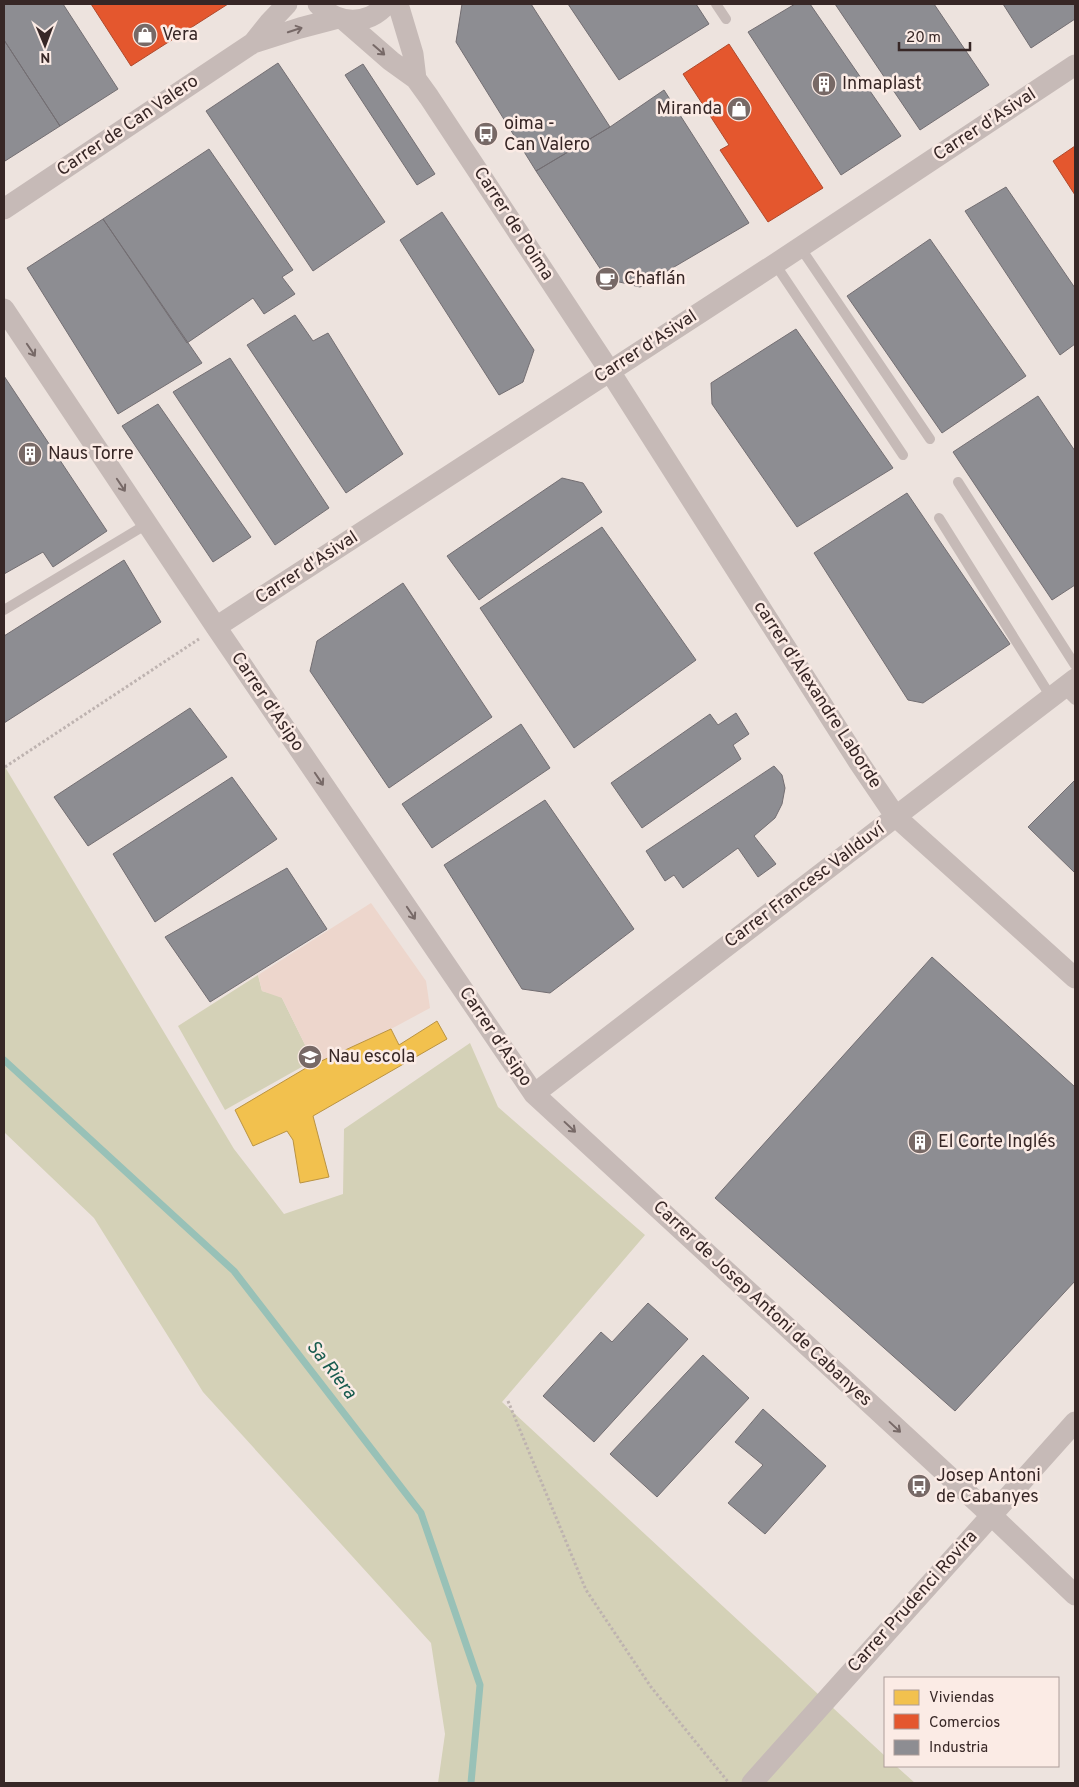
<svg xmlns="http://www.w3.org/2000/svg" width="1079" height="1787" font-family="Overpass,sans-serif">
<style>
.green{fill:#d4d1b7}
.plaza{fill:#edd6cc}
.homes{fill:#f2c14e;stroke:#ba9342}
.shops{fill:#e4572e;stroke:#b0492c}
.industry{fill:#8d8d92;stroke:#736e72}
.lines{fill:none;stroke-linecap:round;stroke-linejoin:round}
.stream{stroke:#98c1b7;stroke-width:7}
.path{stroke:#beb3b0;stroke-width:3;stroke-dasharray:2.5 2.5;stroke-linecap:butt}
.service{stroke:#c6bab7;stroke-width:10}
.minor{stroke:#c6bab7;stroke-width:21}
.oneway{stroke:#776967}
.labels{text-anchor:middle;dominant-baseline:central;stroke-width:5;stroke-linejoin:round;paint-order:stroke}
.poi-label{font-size:18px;fill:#372726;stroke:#fbebe5;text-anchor:start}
.street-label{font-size:18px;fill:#372726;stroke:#fbebe5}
.water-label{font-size:19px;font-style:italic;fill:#185b4f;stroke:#fbebe5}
</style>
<rect width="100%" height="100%" fill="#ede3de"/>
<!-- green -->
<path class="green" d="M5 767 234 1149 284 1214 343 1194 344 1129 470 1043 498 1107 645 1235 502 1402 885 1756V1766H896L915 1783H438L445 1734 431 1643 203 1392 94 1218 4 1132V768Z
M258 975 262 991 281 996 311 1057 307 1064 225 1110 178 1026Z"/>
<!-- plaza -->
<path class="plaza" d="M371 903 426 981 430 1008 391 1029 306 1068 311 1057 282 998 262 991 258 975Z"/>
<!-- homes -->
<path class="homes" d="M437 1021 447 1039 313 1116 329 1177 300 1183 293 1140 287 1131 253 1146 235 1110 306 1068 391 1029 399 1045Z"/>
<!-- shops -->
<path class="shops" d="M91 4H228L131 66Z
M729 44 823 188 768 222 720 150 729 145 683 74Z
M1075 146V195L1053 161Z"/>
<!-- industry -->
<path class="industry" d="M4 4H63L118 89 60 126 4 40Z
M462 4H531L610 127 536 171 456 42Z
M568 4H696L709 24 619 80Z
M795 4H810L901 136 841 175 748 32Z
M835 4H934L989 85 920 130Z
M1003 4H1075V19L1031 48Z
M4 40 60 126 5 161 4 160Z
M278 63 385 222 313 271 206 111Z
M363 64 435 174 417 185 345 75Z
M664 90 749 223 640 287 607 279 536 171 610 127Z
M209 149 293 270 282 277 295 294 264 314 253 298 187 343 103 219Z
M1006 187 1075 288V344L1060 355 965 211Z
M442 212 534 350 523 382 499 395 400 240Z
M103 219 202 363 118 414 27 268Z
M930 239 1026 376 942 433 847 296Z
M295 315 313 341 328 333 403 454 346 493 247 345Z
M796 329 893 468 797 527 712 404 711 383Z
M230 358 329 508 275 545 173 392Z
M4 376 107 531 53 567 43 552 4 574Z
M1038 396 1075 451V585L1052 600 953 452Z
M158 404 251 537 213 562 122 426Z
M562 478 583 483 602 512 479 600 447 556Z
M907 493 1010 644 923 703 908 700 814 553Z
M602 527 696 660 574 748 480 608Z
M124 560 161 622 4 723V636Z
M403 583 492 717 389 788 310 671 317 641Z
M190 708 227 757 88 846 54 797Z
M736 713 749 734 733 745 741 759 642 828 611 783 710 714 718 725Z
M521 724 550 768 432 848 402 804Z
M774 766 782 775 785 788 782 804 775 818 754 836 776 864 758 877 738 848 683 888 674 875 665 881 646 851Z
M232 777 277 839 155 922 113 854Z
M1075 780V873L1028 827Z
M545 800 634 929 550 993 522 989 444 865Z
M287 868 327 929 210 1002 165 937Z
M932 957 1075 1087V1281L955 1411 715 1198Z
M648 1303 688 1339 594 1442 543 1396 601 1332 612 1342Z
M703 1355 749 1398 657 1497 610 1454Z
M763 1409 826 1466 765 1534 728 1503 763 1465 735 1442Z"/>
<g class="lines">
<!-- stream -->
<path class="stream" d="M4 1060 234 1271 421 1513 480 1685 471 1783"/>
<!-- path -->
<path class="path" d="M5 767 199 639
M508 1401 586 1590 651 1687 729 1783"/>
<!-- service -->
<path class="service" d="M716 4 726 19
M800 247 930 439
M775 264 903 455
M958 482 1075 665
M939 518 1051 697
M4 610 147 524
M1063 688 1075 700"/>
<!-- minor -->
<path class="minor" d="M318 4C337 25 368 26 387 4
M398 4 413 54 416 79
M344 20 391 61 416 79 429 97 609 370 858 761 896 817 1075 978
M253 43 269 23 287 4
M4 209 253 43 300 28 338 18
M4 309 216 627 534 1094 991 1515 1075 1595
M216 627 775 264 1075 65
M534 1094 1075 679
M752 1783 1075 1422"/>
</g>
<!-- one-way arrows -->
<defs><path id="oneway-shaft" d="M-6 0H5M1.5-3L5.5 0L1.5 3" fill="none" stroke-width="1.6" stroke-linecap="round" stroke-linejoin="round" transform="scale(1.25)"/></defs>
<g class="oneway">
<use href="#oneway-shaft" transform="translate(295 30) rotate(-18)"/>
<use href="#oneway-shaft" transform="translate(379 50) rotate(41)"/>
<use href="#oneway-shaft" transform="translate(31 350) rotate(56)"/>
<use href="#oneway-shaft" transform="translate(121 485) rotate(56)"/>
<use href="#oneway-shaft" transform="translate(319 779) rotate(56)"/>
<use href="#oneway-shaft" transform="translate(411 913) rotate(56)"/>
<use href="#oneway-shaft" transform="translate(570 1127) rotate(43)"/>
<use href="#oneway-shaft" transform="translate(895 1427) rotate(43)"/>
</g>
<!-- icons -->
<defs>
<g id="shop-disc" transform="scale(1.25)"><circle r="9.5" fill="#776966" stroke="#fbebe5"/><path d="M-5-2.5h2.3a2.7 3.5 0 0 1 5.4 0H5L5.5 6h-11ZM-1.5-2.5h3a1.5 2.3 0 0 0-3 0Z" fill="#fff"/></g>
<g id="building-disc" transform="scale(1.25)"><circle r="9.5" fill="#776966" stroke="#fbebe5"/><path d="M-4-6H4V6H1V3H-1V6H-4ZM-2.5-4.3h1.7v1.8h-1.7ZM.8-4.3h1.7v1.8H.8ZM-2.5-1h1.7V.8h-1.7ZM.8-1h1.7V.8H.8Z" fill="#fff"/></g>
<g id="bus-disc" transform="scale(1.25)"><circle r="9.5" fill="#776966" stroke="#fbebe5"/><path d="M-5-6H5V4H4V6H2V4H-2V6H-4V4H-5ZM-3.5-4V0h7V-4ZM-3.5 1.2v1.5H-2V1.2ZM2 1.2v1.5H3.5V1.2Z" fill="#fff"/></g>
<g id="cafe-disc" transform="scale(1.25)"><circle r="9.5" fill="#776966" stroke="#fbebe5"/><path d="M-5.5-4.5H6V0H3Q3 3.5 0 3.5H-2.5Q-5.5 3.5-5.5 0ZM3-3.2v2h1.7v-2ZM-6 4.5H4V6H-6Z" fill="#fff"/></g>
<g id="school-disc" transform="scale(1.25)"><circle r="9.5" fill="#776966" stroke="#fbebe5"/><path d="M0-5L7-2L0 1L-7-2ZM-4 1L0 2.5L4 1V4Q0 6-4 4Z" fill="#fff"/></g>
</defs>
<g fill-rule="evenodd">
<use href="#shop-disc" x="145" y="35"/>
<use href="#building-disc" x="824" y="84"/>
<use href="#shop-disc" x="739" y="109"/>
<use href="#bus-disc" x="486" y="134"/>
<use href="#cafe-disc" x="607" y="279"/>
<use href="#building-disc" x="30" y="454"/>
<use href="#school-disc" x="310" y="1057"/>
<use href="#building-disc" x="920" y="1142"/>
<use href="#bus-disc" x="919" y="1486"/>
</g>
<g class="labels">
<!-- poi labels -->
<g class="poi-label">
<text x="162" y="35">Vera</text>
<text x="842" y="84">Inmaplast</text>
<text x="722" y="109" text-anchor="end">Miranda</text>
<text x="504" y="124">oima -<tspan x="504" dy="21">Can Valero</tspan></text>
<text x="624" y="279">Chaflán</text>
<text x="48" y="454">Naus Torre</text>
<text x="328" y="1057">Nau escola</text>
<text x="938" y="1142">El Corte Inglés</text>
<text x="936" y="1476">Josep Antoni<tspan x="936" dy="21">de Cabanyes</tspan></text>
</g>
<!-- street labels -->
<g class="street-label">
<text transform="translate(985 125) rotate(-33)">Carrer d'Asival</text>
<text transform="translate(128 126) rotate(-34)">Carrer de Can Valero</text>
<text transform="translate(513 224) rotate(57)">Carrer de Poima</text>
<text transform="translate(646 347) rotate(-33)">Carrer d'Asival</text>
<text transform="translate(307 568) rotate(-33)">Carrer d'Asival</text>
<text transform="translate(817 695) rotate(57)">carrer d'Alexandre Laborde</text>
<text transform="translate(267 702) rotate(56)">Carrer d'Asipo</text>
<text transform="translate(805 886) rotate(-37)">Carrer Francesc Vallduví</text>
<text transform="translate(495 1037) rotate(56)">Carrer d'Asipo</text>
<text transform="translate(762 1304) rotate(43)">Carrer de Josep Antoni de Cabanyes</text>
<text transform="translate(913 1602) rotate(-48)">Carrer Prudenci Rovira</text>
</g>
<!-- water labels -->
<g class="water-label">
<text transform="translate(331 1370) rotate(52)">Sa Riera</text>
</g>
</g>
<!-- border -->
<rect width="1079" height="1787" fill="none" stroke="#372726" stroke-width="10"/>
<!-- legend -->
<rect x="884" y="1677" width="175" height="90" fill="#fbebe5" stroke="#ad9d99"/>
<rect x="894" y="1690" width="25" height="15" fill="#f2c14e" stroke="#ad9d99"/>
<text x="929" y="1702" font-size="15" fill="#372726">Viviendas</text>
<rect x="894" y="1714" width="25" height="15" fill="#e4572e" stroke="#ad9d99"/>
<text x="929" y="1727" font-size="15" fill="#372726">Comercios</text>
<rect x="894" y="1740" width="25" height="15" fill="#8d8d92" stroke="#ad9d99"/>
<text x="929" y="1752" font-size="15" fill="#372726">Industria</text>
<!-- north arrow -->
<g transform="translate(45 45) rotate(179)" stroke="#fbebe5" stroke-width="4" paint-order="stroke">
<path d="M0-4L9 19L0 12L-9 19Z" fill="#372726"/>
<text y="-8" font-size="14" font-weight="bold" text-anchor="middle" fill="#372726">N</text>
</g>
<!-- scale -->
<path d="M899 42v8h71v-8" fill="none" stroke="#372726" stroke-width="2.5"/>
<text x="906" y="42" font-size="15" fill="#372726" stroke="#fbebe5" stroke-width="4" paint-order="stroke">20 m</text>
</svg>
